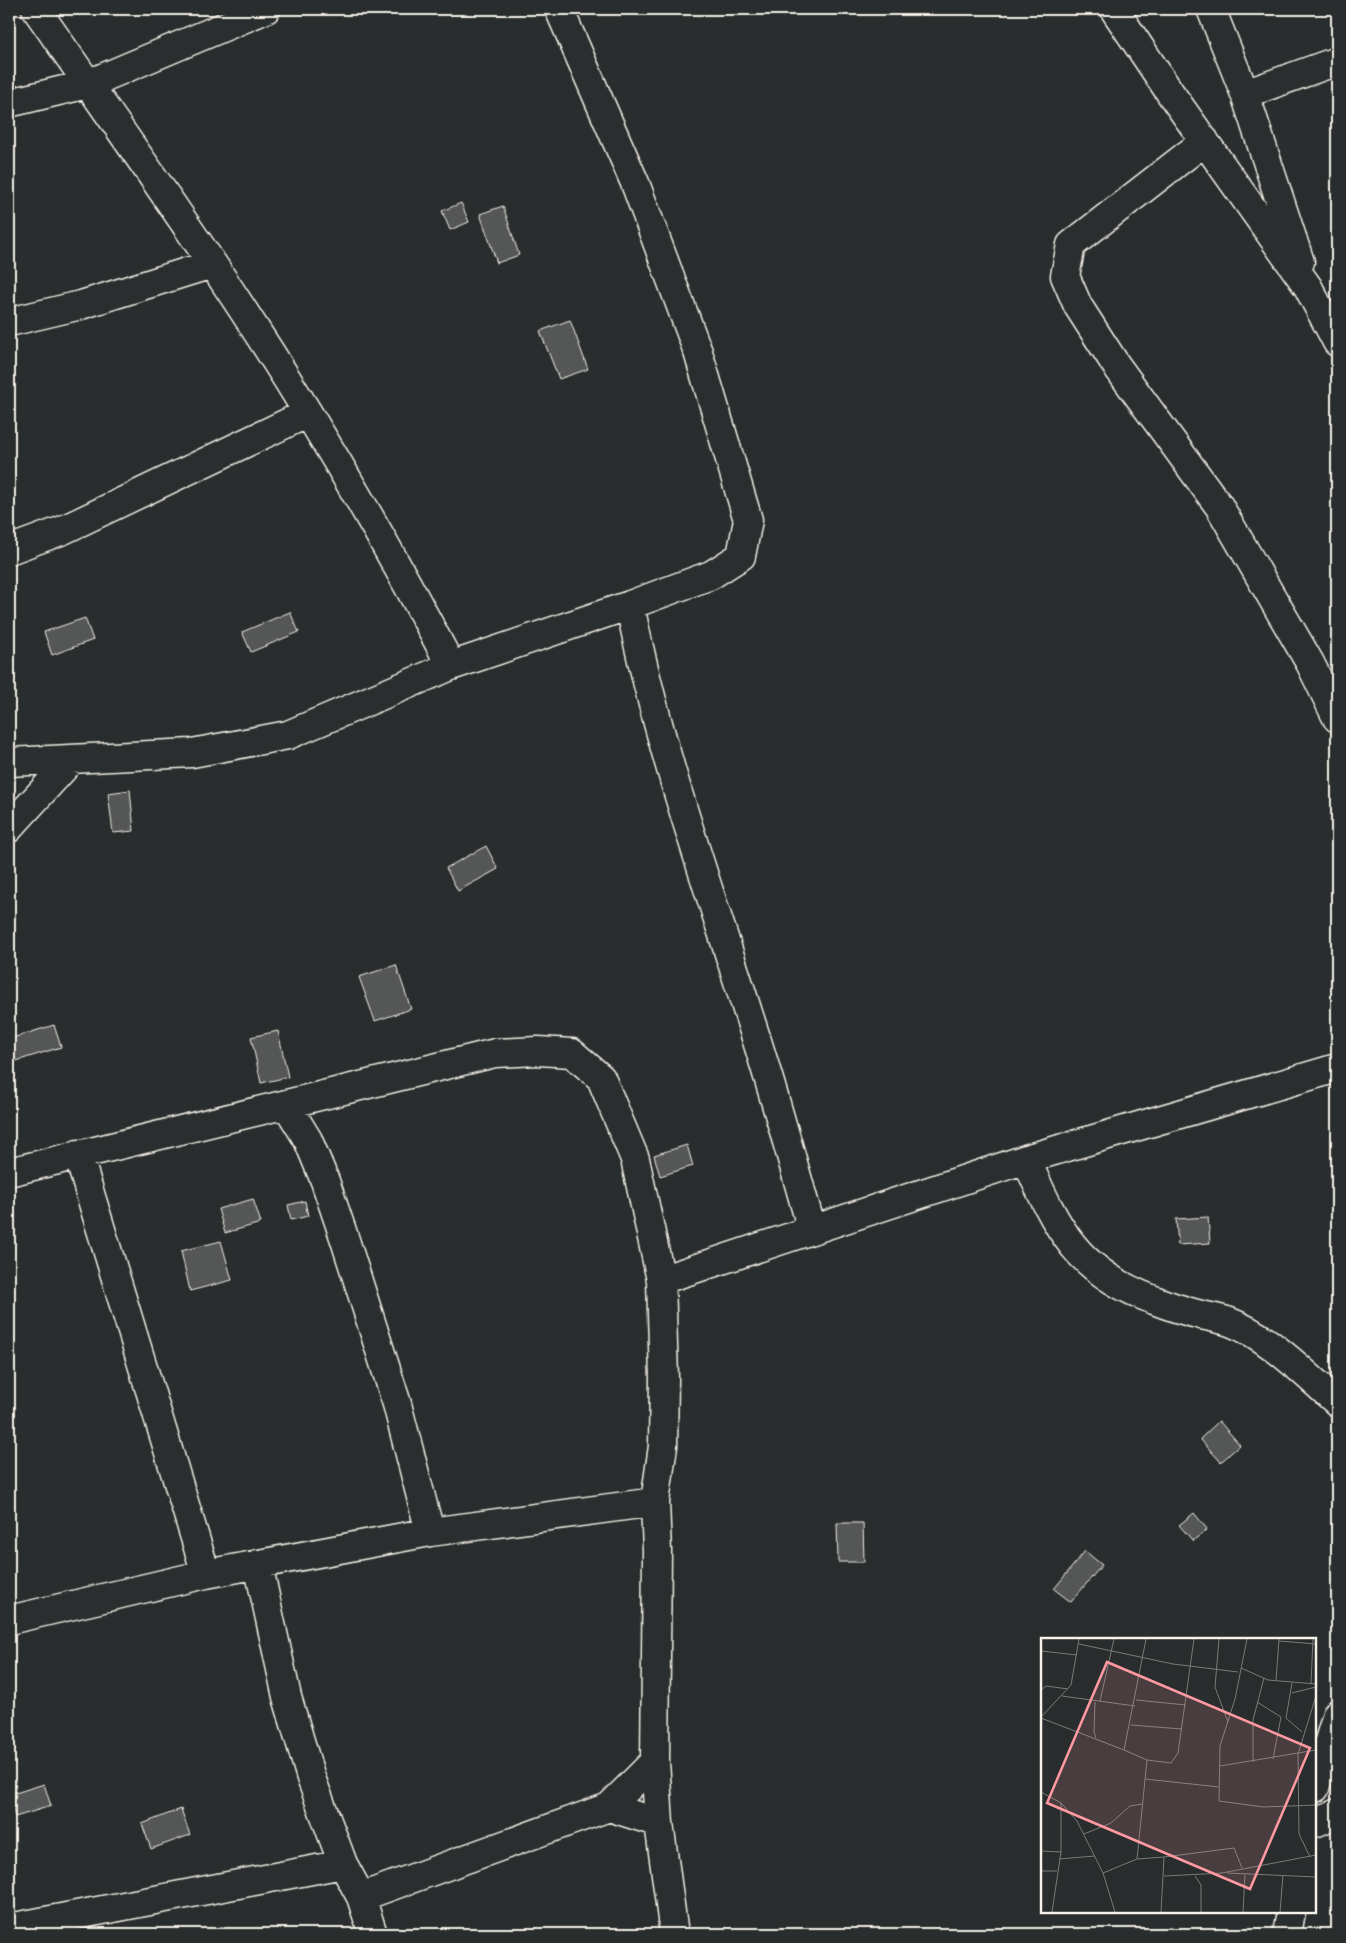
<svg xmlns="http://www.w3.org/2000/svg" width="1346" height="1943" font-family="'Comic Neue',sans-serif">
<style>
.building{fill:#555756;stroke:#f4f1e8}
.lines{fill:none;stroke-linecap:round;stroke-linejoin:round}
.minor-casing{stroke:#f4f1e8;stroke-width:31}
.minor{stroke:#2a2d2e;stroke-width:28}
.inset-road{fill:none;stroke:#7b7b78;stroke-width:1}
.view{fill:#ff9aa2;fill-opacity:0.15;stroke:#ff9aa2;stroke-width:2.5}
.inset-edge{fill:none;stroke:#f4f1e8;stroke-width:2.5}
</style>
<rect width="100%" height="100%" fill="#2a2d2e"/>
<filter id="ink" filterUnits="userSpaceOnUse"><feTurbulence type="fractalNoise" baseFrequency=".02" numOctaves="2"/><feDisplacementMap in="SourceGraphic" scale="10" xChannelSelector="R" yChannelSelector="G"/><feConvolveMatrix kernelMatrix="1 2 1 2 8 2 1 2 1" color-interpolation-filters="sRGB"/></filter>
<g filter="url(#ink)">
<!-- building -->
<path class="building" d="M461 203 469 222 450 230 442 211Z
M503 206 519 255 497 263 480 214Z
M570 320 588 369 559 379 540 331Z
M290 612 299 632 251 652 242 632Z
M85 618 93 640 52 655 44 632Z
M130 790 134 831 113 833 108 793Z
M486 846 498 869 458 891 446 868Z
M396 965 411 1009 375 1021 359 977Z
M54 1025 61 1047 10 1063 9 1039Z
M278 1031 288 1077 261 1083 251 1037Z
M687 1145 693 1166 660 1176 654 1155Z
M253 1199 261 1223 225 1233 218 1209Z
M305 1201 308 1216 291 1220 288 1205Z
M1208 1217 1210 1243 1178 1245 1176 1219Z
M221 1241 232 1280 190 1291 181 1251Z
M1219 1421 1240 1445 1221 1462 1200 1439Z
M1194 1513 1207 1529 1193 1541 1179 1525Z
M837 1523H863L864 1562H838Z
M1085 1551 1102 1565 1071 1602 1054 1589Z
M44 1784 51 1806 15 1817 9 1795Z
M181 1809 190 1835 151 1849 142 1824Z"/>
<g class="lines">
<!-- minor casing -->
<g class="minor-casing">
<path id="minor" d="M36 9C95 93 154 178 212 263 299 393 379 528 451 666
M1114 9 1171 94 1308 287 1337 342
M1211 9 1245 94 1300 262
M1245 94 1337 61
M9 103 88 84 266 9
M1205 141 1071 245 1065 276 1078 306 1116 365 1219 506 1310 663 1337 718
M9 322 81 305 212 264
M9 550 63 530 308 413
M630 605C658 747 707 882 750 1019 773 1089 792 1160 812 1230
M9 762 192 753 288 735 451 666 630 605 711 575 741 556 748 520 698 352 635 183 559 9
M9 828 72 759
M286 1104 308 1140 325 1181 345 1240 397 1404 430 1532
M78 1154 206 1574
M1026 1159C1057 1229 1077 1272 1154 1300 1169 1306 1185 1311 1201 1315 1211 1317 1221 1319 1230 1322 1270 1337 1306 1375 1337 1402
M9 1172 495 1053 538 1051 572 1053 601 1078 635 1159 661 1280 664 1378 663 1446 655 1502 430 1532 206 1574 9 1620
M661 1280 1026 1159 1337 1068
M655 1502 657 1551 655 1761 659 1823 674 1934
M258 1564 287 1697 311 1778 343 1864 361 1897 373 1934
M1315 1788 1337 1714
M609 1807 659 1823
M1315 1823 1337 1813
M361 1897 609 1807 655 1761
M9 1928 343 1864
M1287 1934 1291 1912"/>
</g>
<!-- minor -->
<use href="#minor" class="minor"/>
</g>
</g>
<!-- overview -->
<g transform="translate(1041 1638)">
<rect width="275" height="275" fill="#2a2d2e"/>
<path class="inset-road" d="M105 1 83 112 106 122 130 125 137 115 153 1M178 1 174 49 187 84M206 1 194 61 179 108 178 163 222 169 275 167M238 3 275 6M38 6 132 26 197 34M0 13 36 17M200 30 227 42 275 46M235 43 238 1M251 45 245 80 261 94M270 46 272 1M0 52 5 48 27 51M251 55 275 49M21 58 94 68M95 62 145 67M59 63 73 1M54 64 53 94 55 100M216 64 240 79M0 79 30 47 38 1M0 80 83 112M90 87 141 91M232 121 240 79M212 124V82L223 40M179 128 275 112M104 141 178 149M0 154 20 165 36 183 62 235 74 274M43 196 70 185 89 168 102 166M0 213 20 214M123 219 193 210 201 230M269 219 258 196 257 116 275 58M18 221 54 218M96 221 106 122M0 233H16M62 235 96 221 123 219 120 274M186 235 275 239M123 238 181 235 275 217M154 238 160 247V274M11 274 20 214V165M202 274 204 237M239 274 242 237"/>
<path class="view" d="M66 24 269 110 209 251 6 165Z"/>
<rect width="275" height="275" class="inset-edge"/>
</g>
<!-- margin -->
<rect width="1346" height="1943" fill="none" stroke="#2a2d2e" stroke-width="30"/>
<rect x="15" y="15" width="1316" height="1913" fill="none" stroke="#f4f1e8" stroke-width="2" filter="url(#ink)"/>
</svg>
